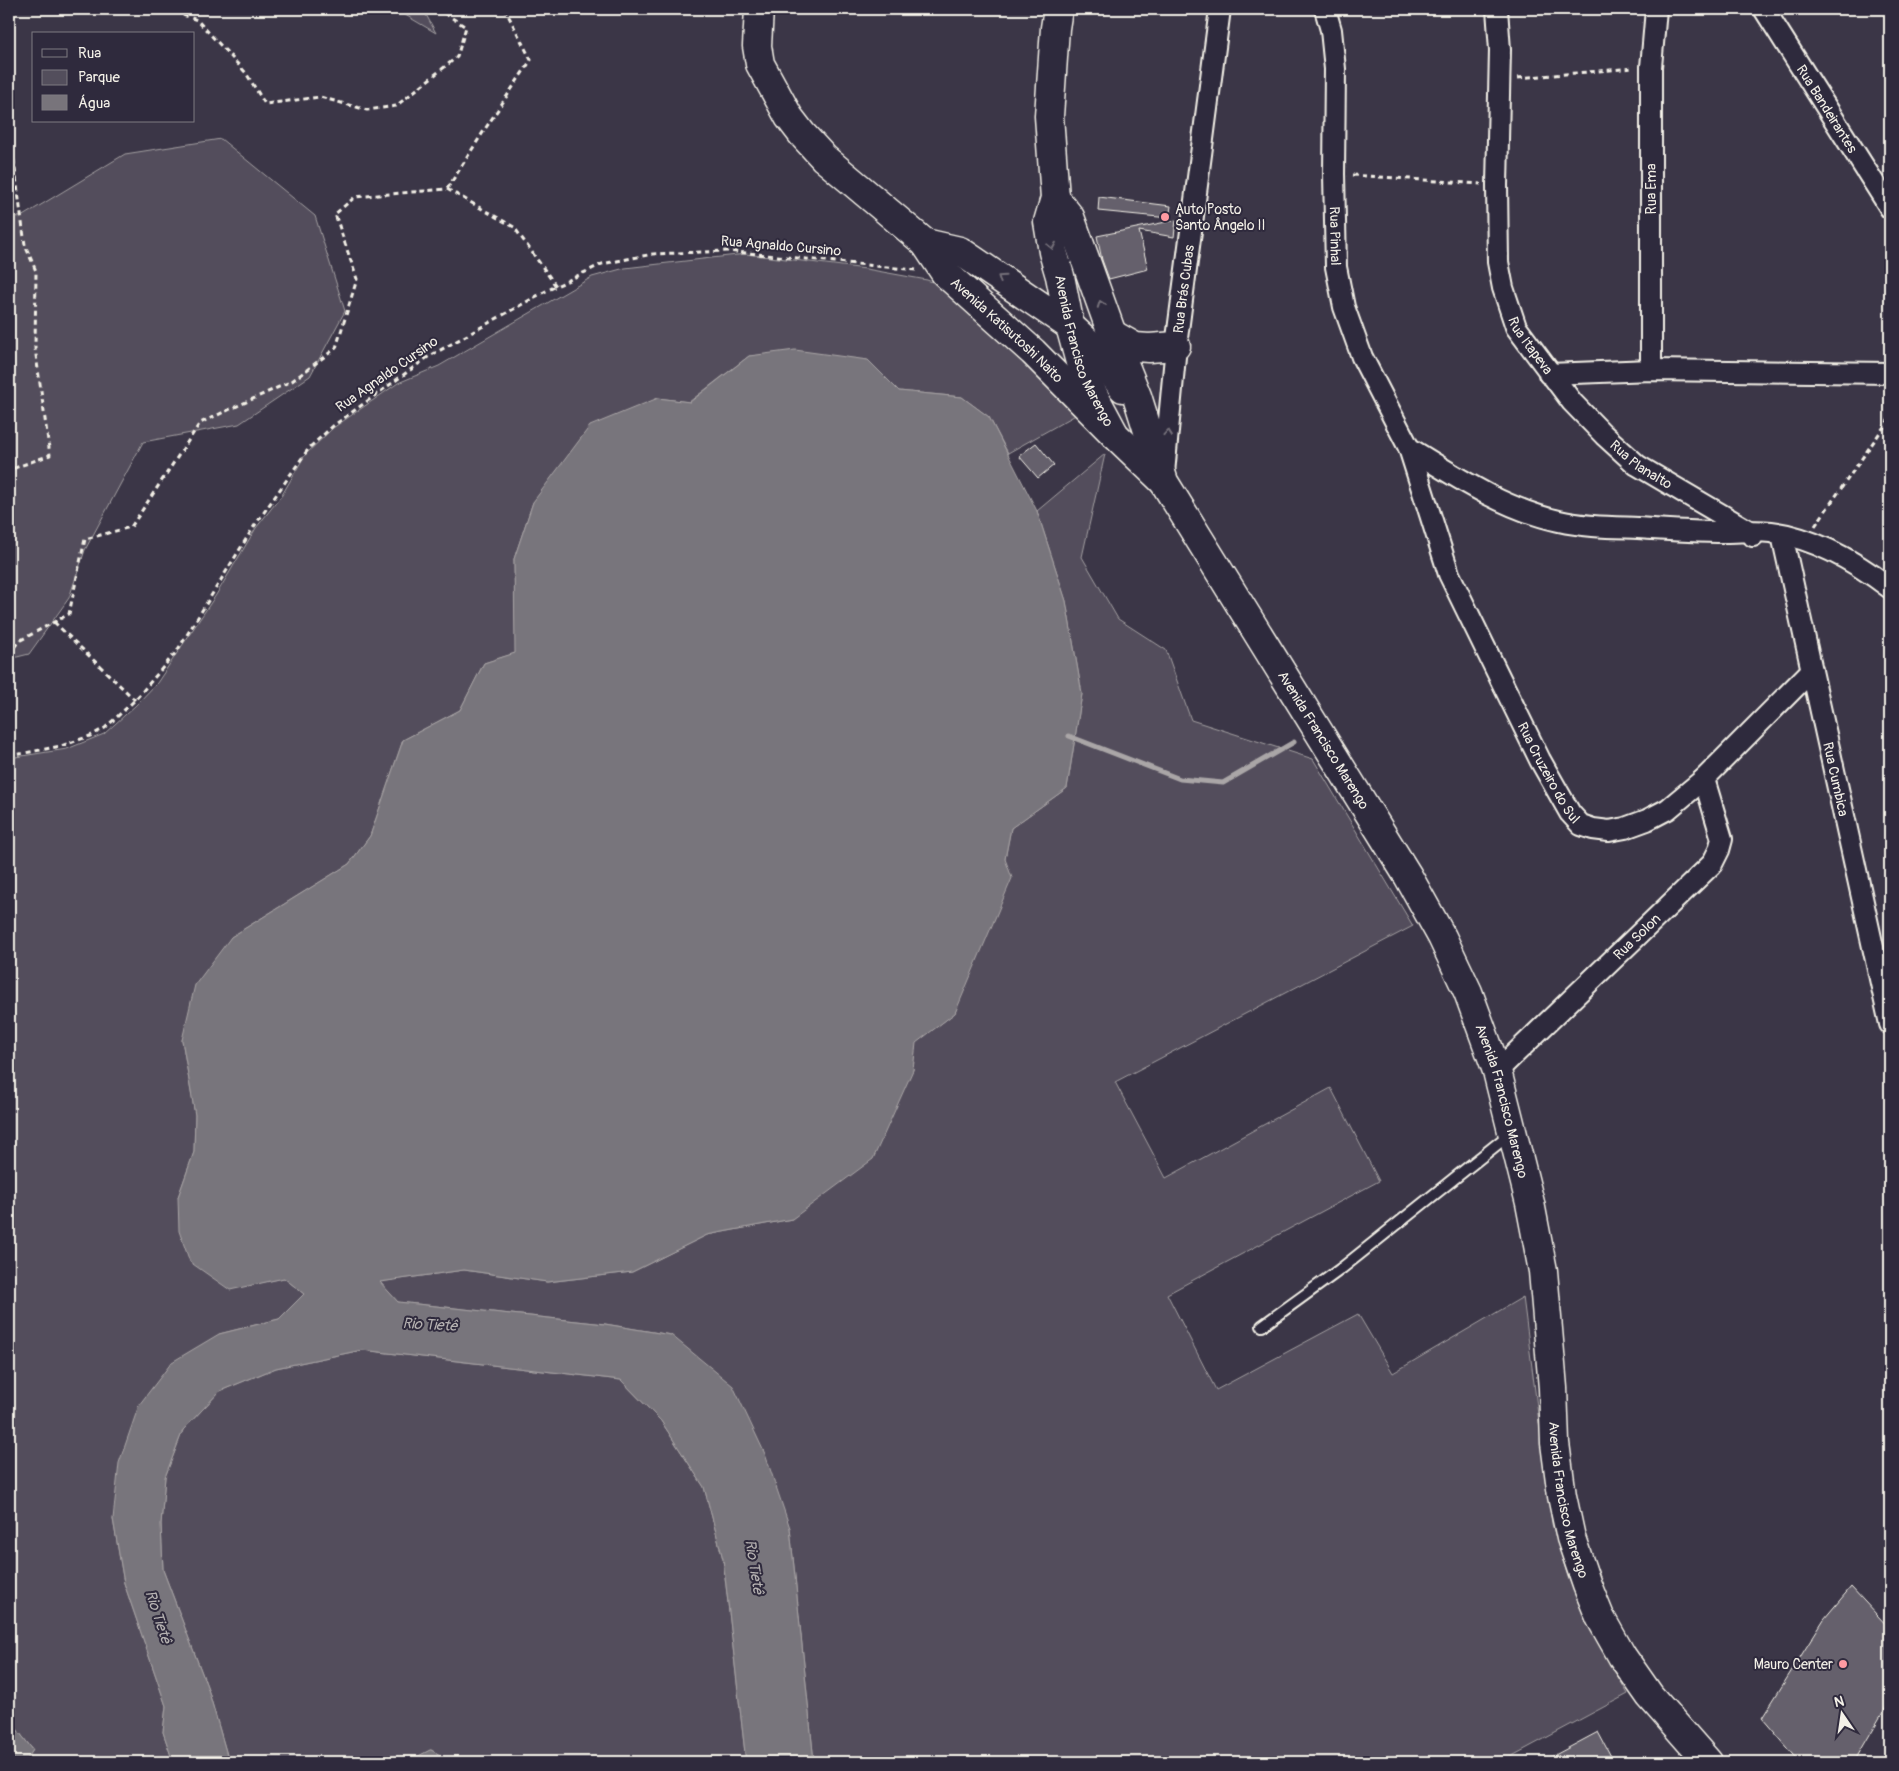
<svg xmlns="http://www.w3.org/2000/svg" width="1899" height="1771" font-family="Pangolin,sans-serif">
<style>
.green{fill:#534e5c;stroke:#a4a0a2}
.water{fill:#78747b;stroke:#aaa6a7}
.lines{fill:none;stroke-linecap:round;stroke-linejoin:round}
.stream{stroke:#aaa6a7;stroke-width:5}
.building{fill:#65616c;stroke:#f4f1e8}
.service-casing{stroke:#f4f1e8;stroke-width:14}
.minor-casing{stroke:#f4f1e8;stroke-width:24}
.secondary-casing{stroke:#f4f1e8;stroke-width:31}
.path{stroke:#f4f1e8;stroke-width:3;stroke-dasharray:5 4;stroke-linecap:butt}
.service{stroke:#2f2a3d;stroke-width:10}
.minor{stroke:#2f2a3d;stroke-width:20}
.secondary{stroke:#2f2a3d;stroke-width:28}
.oneway{stroke:#747079}
.poi-dot{fill:#ff9aa2;stroke:#2f2a3d;stroke-width:2}
.labels{text-anchor:middle;dominant-baseline:central;stroke-width:4;stroke-linejoin:round;paint-order:stroke}
.street-label{font-size:14px;fill:#f4f1e8;stroke:#2f2a3d}
.poi-label{font-size:14px;fill:#f4f1e8;stroke:#2f2a3d;text-anchor:start}
.water-label{font-size:15px;font-style:italic;fill:#b6b2b2;stroke:#2f2a3d}
</style>
<rect width="100%" height="100%" fill="#3b3647"/>
<filter id="ink" filterUnits="userSpaceOnUse"><feTurbulence type="fractalNoise" baseFrequency=".02" numOctaves="2"/><feDisplacementMap in="SourceGraphic" scale="10" xChannelSelector="R" yChannelSelector="G"/><feConvolveMatrix kernelMatrix="1 2 1 2 8 2 1 2 1" color-interpolation-filters="sRGB"/></filter>
<g filter="url(#ink)">
<!-- green -->
<path class="green" d="M395 9H423L436 33Z
M221 139 315 216 345 311 310 376 239 424 143 442 85 550 69 598 29 654 9 659V216L21 217 125 154Z
M746 254 866 269 927 280 940 285 1081 412 1008 453 989 417 962 397 899 391 867 360 749 356 689 402 658 398 533 502 514 559 516 653 484 663 460 710 403 740 370 836 349 864 231 937 182 1040 195 1115 194 1152 178 1197 230 1289 284 1278 304 1294 279 1319 219 1334 113 1519 124 1583 166 1706 163 1732 173 1762H25L33 1750 9 1719V758L67 749 104 734 136 705 157 683 216 595 256 528 282 495 305 455 333 428 398 383 439 366 592 277 625 268Z
M1105 454 1082 557 1118 619 1166 650 1191 720 1313 759 1413 926 1115 1082 1166 1178 1331 1088 1379 1181 1167 1294 1216 1390 1358 1314 1393 1373 1523 1297 1552 1524 1568 1577 1591 1630 1628 1694 1501 1762H814L790 1528 671 1335 605 1324 398 1302 379 1282 464 1270 547 1282 632 1272 707 1235 792 1219 913 1070 915 1043 955 1013 1005 859 1011 828 1067 788 1082 694 1066 601 1037 511Z
M362 1350 621 1380 661 1421 704 1487 723 1559 746 1762H453L431 1750 407 1762H229L208 1689 163 1570 161 1524 165 1477 183 1430 220 1391 276 1368Z"/>
<!-- water -->
<path class="water" d="M795 350 868 360 899 391 962 397 989 417 1037 511 1066 601 1082 694 1067 788 1011 828 1005 859 1012 878 955 1013 916 1043 913 1070 873 1159 792 1219 707 1235 632 1272 547 1282 464 1270 380 1282 398 1302 605 1324 671 1335 733 1386 765 1454 790 1528 814 1762H746L723 1559 704 1487 661 1421 621 1380 362 1350 276 1368 220 1391 183 1430 165 1477 161 1524 163 1570 208 1689 229 1762H173L163 1732 166 1706 124 1583 113 1519 119 1463 139 1405 172 1362 219 1334 279 1319 304 1294 284 1278 230 1290 190 1262 179 1231 178 1197 194 1152 195 1115 182 1040 195 985 231 937 349 864 370 836 403 740 460 710 484 663 515 653 514 559 533 502 590 426 658 398 690 402 749 356Z
M9 1719 33 1750 25 1762H9Z
M431 1750 453 1762H407L430 1750Z"/>
<g class="lines">
<!-- stream -->
<path class="stream" d="M1069 736 1180 779 1223 783 1294 742"/>
</g>
<!-- building -->
<path class="building" d="M1099 197 1171 206 1169 218 1098 211Z
M1176 220 1174 237 1139 231 1148 269 1109 279 1102 260 1097 236Z
M1036 443 1054 465 1038 478 1019 456Z
M1851 1587 1890 1629V1700L1854 1762H1800L1762 1718 1824 1619Z
M1598 1732 1614 1762H1542Z"/>
<g class="lines">
<!-- service casing -->
<g class="service-casing">
<path id="service" d="M1262 1326 1342 1268 1510 1134"/>
</g>
<!-- minor casing -->
<g class="minor-casing">
<g id="minor">
<path id="s1" d="M1325 9 1331 30 1335 69 1334 174 1336 267 1344 307 1362 357 1409 448 1449 574 1540 760 1570 813 1581 825 1593 829 1609 831 1625 828 1647 820 1668 809 1704 779 1812 670"/>
<path id="s2" d="M1497 9 1500 50 1497 185 1498 262 1503 288 1516 327 1572 402 1604 435 1637 465 1751 532 1753 536"/>
<path id="s3" d="M1764 9 1890 208"/>
<path d="M1651 370V67L1656 9"/>
<path d="M1549 374 1651 370 1890 373"/>
<path d="M1409 448C1456 477 1504 509 1559 521 1585 527 1612 527 1638 528 1667 530 1696 532 1725 532 1740 532 1756 530 1771 532 1814 538 1856 562 1890 588"/>
<path id="s4" d="M1164 473 1176 346 1220 9"/>
<path id="s5" d="M1782 535 1890 1024"/>
<path id="s6" d="M1497 1071 1712 864 1719 850 1722 839 1704 779"/>
</g>
</g>
<!-- secondary casing -->
<g class="secondary-casing">
<g id="secondary">
<path id="s7" d="M759 9 757 46 760 64 789 117 802 134 824 158 925 243 945 273 1033 352 1115 435"/>
<path id="s8" d="M1058 9 1055 28 1049 116 1055 198 1048 222 1053 252 1060 276 1070 326 1084 377 1115 435 1163 481"/>
<path id="s9" d="M1055 198 1070 217 1112 334 1137 396 1164 482 1408 876 1442 937 1468 992 1497 1071 1530 1203 1543 1271 1553 1388 1555 1443 1562 1496 1571 1538 1587 1585 1600 1617 1622 1656 1650 1696 1708 1762"/>
<path d="M925 243 960 251 1070 326 1094 348 1123 388"/>
<path d="M1112 334 1135 347 1149 348 1176 346"/>
</g>
</g>
<!-- path -->
<path class="path" d="M166 9 197 20 246 73 265 104 320 97 367 110 396 106 457 57 466 27 438 9
M1518 78 1634 68
M9 124 25 245 36 271 35 348 50 455 9 470
M1352 175 1481 184
M447 189 514 227 556 286
M1815 526 1890 418
M54 622 135 700
M9 654 19 641 69 614 85 539 131 527 200 423 292 381 336 348 357 279 335 214 355 197 447 189 487 126 531 60 505 9
M9 756 61 746 90 736 105 728 135 700 177 651 253 528 309 448 333 426 428 357 544 292 602 264 653 254 727 251 916 270"/>
<!-- service -->
<use href="#service" class="service"/>
<!-- minor -->
<use href="#minor" class="minor"/>
<!-- secondary -->
<use href="#secondary" class="secondary"/>
</g>
<!-- one-way arrows -->
<defs><path id="oneway-chevron" d="M-2-3.5L2.5 0L-2 3.5" fill="none" stroke-width="1.6" stroke-linecap="round" stroke-linejoin="round" transform="scale(1.25)"/></defs>
<g class="oneway">
<use href="#oneway-chevron" transform="translate(1052 246) rotate(79)"/>
<use href="#oneway-chevron" transform="translate(1001 278) rotate(-146)"/>
<use href="#oneway-chevron" transform="translate(1101 304) rotate(-110)"/>
<use href="#oneway-chevron" transform="translate(1168 433) rotate(-85)"/>
</g>
</g>
<!-- markers -->
<g class="poi-dot">
<circle cx="1165" cy="217" r="5"/>
<circle cx="1843" cy="1664" r="5"/>
</g>
<g class="labels">
<!-- street labels -->
<g class="street-label">
<text stroke="none"><textPath href="#s3" startOffset="118">Rua Bandeirantes</textPath></text>
<text transform="translate(1651 189) rotate(-90)">Rua Ema</text>
<text stroke="none"><textPath href="#s1" startOffset="228">Rua Pinhal</textPath></text>
<text transform="translate(781 246) rotate(5)">Rua Agnaldo Cursino</text>
<text stroke="none"><textPath href="#s4" startOffset="185">Rua Brás Cubas</textPath></text>
<text stroke="none"><textPath href="#s7" startOffset="422">Avenida Katisutoshi Naito</textPath></text>
<text stroke="none"><textPath href="#s2" startOffset="344">Rua Itapeva</textPath></text>
<text stroke="none"><textPath href="#s8" startOffset="349">Avenida Francisco Marengo</textPath></text>
<text transform="translate(387 374) rotate(-35)">Rua Agnaldo Cursino</text>
<text stroke="none"><textPath href="#s2" startOffset="508">Rua Planalto</textPath></text>
<text stroke="none"><textPath href="#s9" startOffset="609">Avenida Francisco Marengo</textPath></text>
<text stroke="none"><textPath href="#s1" startOffset="810">Rua Cruzeiro do Sul</textPath></text>
<text stroke="none"><textPath href="#s5" startOffset="250">Rua Cumbica</textPath></text>
<text stroke="none"><textPath href="#s6" startOffset="194">Rua Solon</textPath></text>
<text stroke="none"><textPath href="#s9" startOffset="1014">Avenida Francisco Marengo</textPath></text>
<text stroke="none"><textPath href="#s9" startOffset="1420">Avenida Francisco Marengo</textPath></text>
</g>
<!-- poi labels -->
<g class="poi-label">
<text x="1175" y="209">Auto Posto<tspan x="1175" dy="16">Santo Ângelo II</tspan></text>
<text x="1833" y="1664" text-anchor="end">Mauro Center</text>
</g>
<!-- water labels -->
<g class="water-label">
<text transform="translate(430 1325) rotate(3)">Rio Tietê</text>
<text transform="translate(754 1567) rotate(81)">Rio Tietê</text>
<text transform="translate(158 1617) rotate(72)">Rio Tietê</text>
</g>
</g>
<!-- margin -->
<rect width="1899" height="1771" fill="none" stroke="#2f2a3d" stroke-width="30"/>
<rect x="15" y="15" width="1869" height="1741" fill="none" stroke="#f4f1e8" stroke-width="2" filter="url(#ink)"/>
<!-- legend -->
<rect x="32" y="32" width="162" height="90" fill="#2f2a3d" stroke="#7e7a81"/>
<rect x="42" y="49" width="25" height="8" fill="#2f2a3d" stroke="#7e7a81"/>
<text x="78" y="58" font-size="15" fill="#f4f1e8">Rua</text>
<rect x="42" y="70" width="25" height="15" fill="#534e5c" stroke="#7e7a81"/>
<text x="78" y="82" font-size="15" fill="#f4f1e8">Parque</text>
<rect x="42" y="95" width="25" height="15" fill="#78747b" stroke="#7e7a81"/>
<text x="78" y="108" font-size="15" fill="#f4f1e8">Água</text>
<!-- north arrow -->
<g transform="translate(1842 1714) rotate(347)" stroke="#2f2a3d" stroke-width="4" paint-order="stroke">
<path d="M0-4L9 19L0 12L-9 19Z" fill="#f4f1e8"/>
<text y="-8" font-size="14" font-weight="bold" text-anchor="middle" fill="#f4f1e8">N</text>
</g>
</svg>
